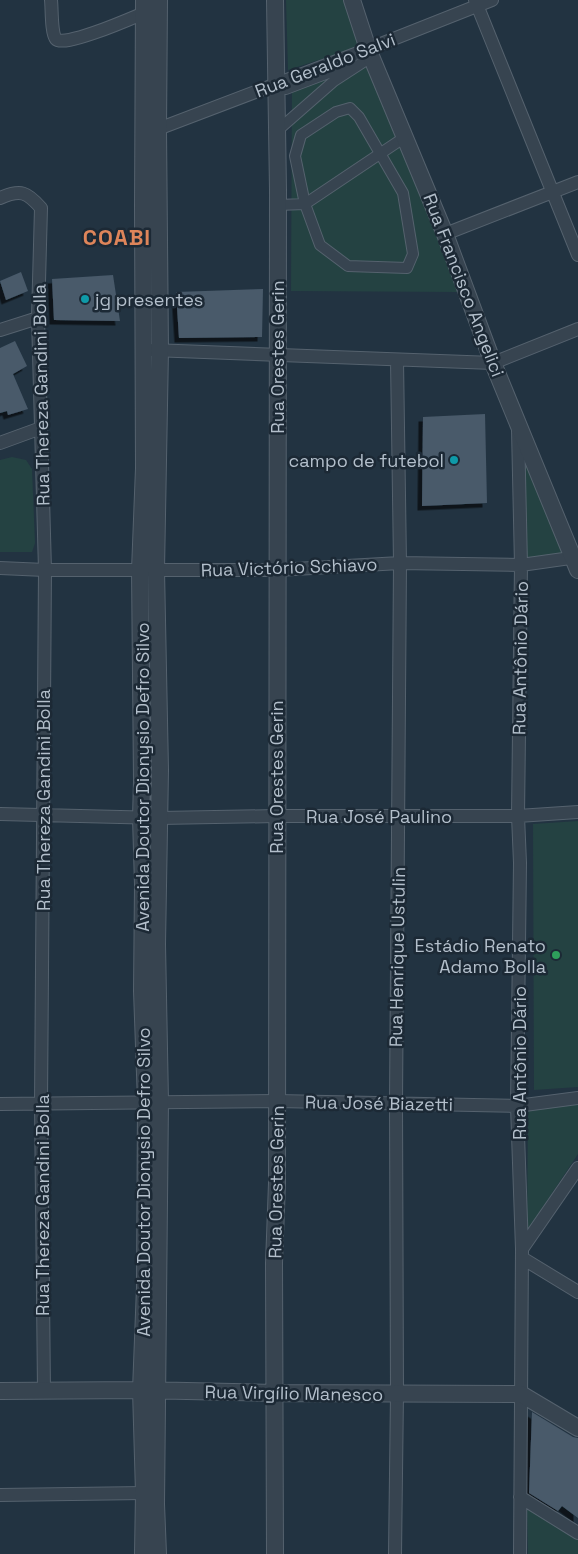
<svg xmlns="http://www.w3.org/2000/svg" width="578" height="1554" font-family="'Space Grotesk',sans-serif">
<style>
.green{fill:#244242}
.building{fill:#485a6a;filter:url(#shadow)}
.lines{fill:none;stroke-linecap:round;stroke-linejoin:round}
.pedestrian-casing{stroke:#55626e;stroke-width:12}
.minor-casing{stroke:#55626e;stroke-width:14}
.tertiary-casing{stroke:#55626e;stroke-width:18}
.pedestrian{stroke:#374450;stroke-width:10}
.minor{stroke:#374450;stroke-width:12}
.tertiary{stroke:#374450;stroke-width:16}
.culture-dot{fill:#0f9aa8;stroke:#1c2935;stroke-width:2}
.leisure-dot{fill:#2e9e5b;stroke:#1c2935;stroke-width:2}
.labels{text-anchor:middle;dominant-baseline:central;stroke-width:5;stroke-linejoin:round;paint-order:stroke}
.street-label{font-size:18px;fill:#b3bfcb;stroke:#1c2935}
.poi-label{font-size:18px;fill:#b3bfcb;stroke:#1c2935;text-anchor:end}
.district-label{font-size:22px;font-weight:bold;letter-spacing:1px;fill:#de855a;stroke:#1c2935}
</style>
<defs>
<filter id="shadow"><feDropShadow dx="-4.5" dy="4.5" stdDeviation="0" flood-color="#0009"/></filter>
</defs>
<rect width="100%" height="100%" fill="#223341"/>
<!-- green -->
<path class="green" d="M286 0H345L359 47 288 70Z
M367 54 458 292 291 291 292 80Z
M522 438 572 555 526 563Z
M12 457 26 460 32 469 35 543 32 552H0V460Z
M578 821V1087L534 1090 533 824Z
M578 1104V1154L527 1231 528 1108Z
M527 1503 578 1536V1554H528Z"/>
<!-- building -->
<path class="building" d="M21 272 28 291 6 300 0 281Z
M113 275 120 321 54 320 52 279Z
M263 289 262 337 179 338 176 292Z
M15 341 27 366 13 374 28 409 8 415 7 411 0 413V348Z
M485 414 487 503 422 506 423 417Z
M532 1412 573 1437 578 1438V1518L562 1506 558 1511 529 1493Z"/>
<g class="lines">
<!-- pedestrian casing -->
<g class="pedestrian-casing">
<path id="pedestrian" d="M276 84 286 89 352 64
M350 108 359 117 403 193 413 254 407 268 348 266 320 245 305 204 295 156 301 135 336 112Z
M277 131 334 81 371 57
M278 205 305 204 405 137"/>
</g>
<!-- minor casing -->
<g class="minor-casing">
<path id="minor" d="M51 0C52 8 51 33 56 39 64 48 132 18 144 13
M475 0 578 255
M151 130 158 129 368 49 492 0
M0 198C21 189 27 192 41 208L38 318 45 570 41 1104 44 1391
M445 234 578 182
M0 330 38 318
M152 350 493 363 578 329
M518 430 521 565 518 816 520 863 517 1106 522 1249 520 1554
M0 443 41 428
M0 568 45 570H277L400 563 521 565 578 557
M0 814 160 818 276 816H518L578 812
M0 1104 277 1101 517 1106 578 1098
M522 1249 578 1168
M522 1258 578 1292
M0 1495 144 1493
M520 1497 578 1533
M395 1554 397 1394 396 1103 400 563 397 360"/>
</g>
<!-- tertiary casing -->
<g class="tertiary-casing">
<path id="tertiary" d="M275 0 278 190 277 1183 274 1263 275 1554
M352 0 368 49 445 234 493 363 578 570
M0 1391 141 1390 275 1393 521 1394 578 1428
M143 1554 144 1493 141 1390 145 1287 146 1102 142 991 143 885 141 818 142 781 140 570 144 468 143 206 144 0
M158 1554 156 1504 160 1101 157 944 160 770 156 570 160 350 158 129 159 0"/>
</g>
<!-- pedestrian -->
<use href="#pedestrian" class="pedestrian"/>
<!-- minor -->
<use href="#minor" class="minor"/>
<!-- tertiary -->
<use href="#tertiary" class="tertiary"/>
</g>
<!-- markers -->
<g class="culture-dot">
<circle cx="85" cy="299" r="5"/>
<circle cx="454" cy="460" r="5"/>
</g>
<circle class="leisure-dot" cx="556" cy="955" r="5"/>
<g class="labels">
<!-- street labels -->
<g class="street-label">
<text transform="translate(325 65) rotate(-21)">Rua Geraldo Salvi</text>
<text transform="translate(464 285) rotate(69)">Rua Francisco Angelici</text>
<text transform="translate(277 357) rotate(-90)">Rua Orestes Gerin</text>
<text transform="translate(41 395) rotate(-91)">Rua Thereza Gandini Bolla</text>
<text transform="translate(289 567) rotate(-2)">Rua Victório Schiavo</text>
<text transform="translate(520 658) rotate(-89)">Rua Antônio Dário</text>
<text transform="translate(142 777) rotate(-90)">Avenida Doutor Dionysio Defro Silvo</text>
<text transform="translate(276 777) rotate(-90)">Rua Orestes Gerin</text>
<text transform="translate(43 800) rotate(-90)">Rua Thereza Gandini Bolla</text>
<text x="379" y="816">Rua José Paulino</text>
<text transform="translate(397 957) rotate(-89)">Rua Henrique Ustulin</text>
<text transform="translate(519 1063) rotate(-90)">Rua Antônio Dário</text>
<text transform="translate(379 1103) rotate(1)">Rua José Biazetti</text>
<text transform="translate(143 1182) rotate(-90)">Avenida Doutor Dionysio Defro Silvo</text>
<text transform="translate(276 1182) rotate(-89)">Rua Orestes Gerin</text>
<text transform="translate(42 1205) rotate(-90)">Rua Thereza Gandini Bolla</text>
<text transform="translate(294 1393) rotate(1)">Rua Virgílio Manesco</text>
</g>
<!-- poi labels -->
<g class="poi-label">
<text x="95" y="299" text-anchor="start">jg presentes</text>
<text x="444" y="460">campo de futebol</text>
<text x="546" y="945">Estádio Renato<tspan x="546" dy="21">Adamo Bolla</tspan></text>
</g>
<!-- district labels -->
<g class="district-label">
<text x="117" y="237">COABI</text>
</g>
</g>
</svg>
